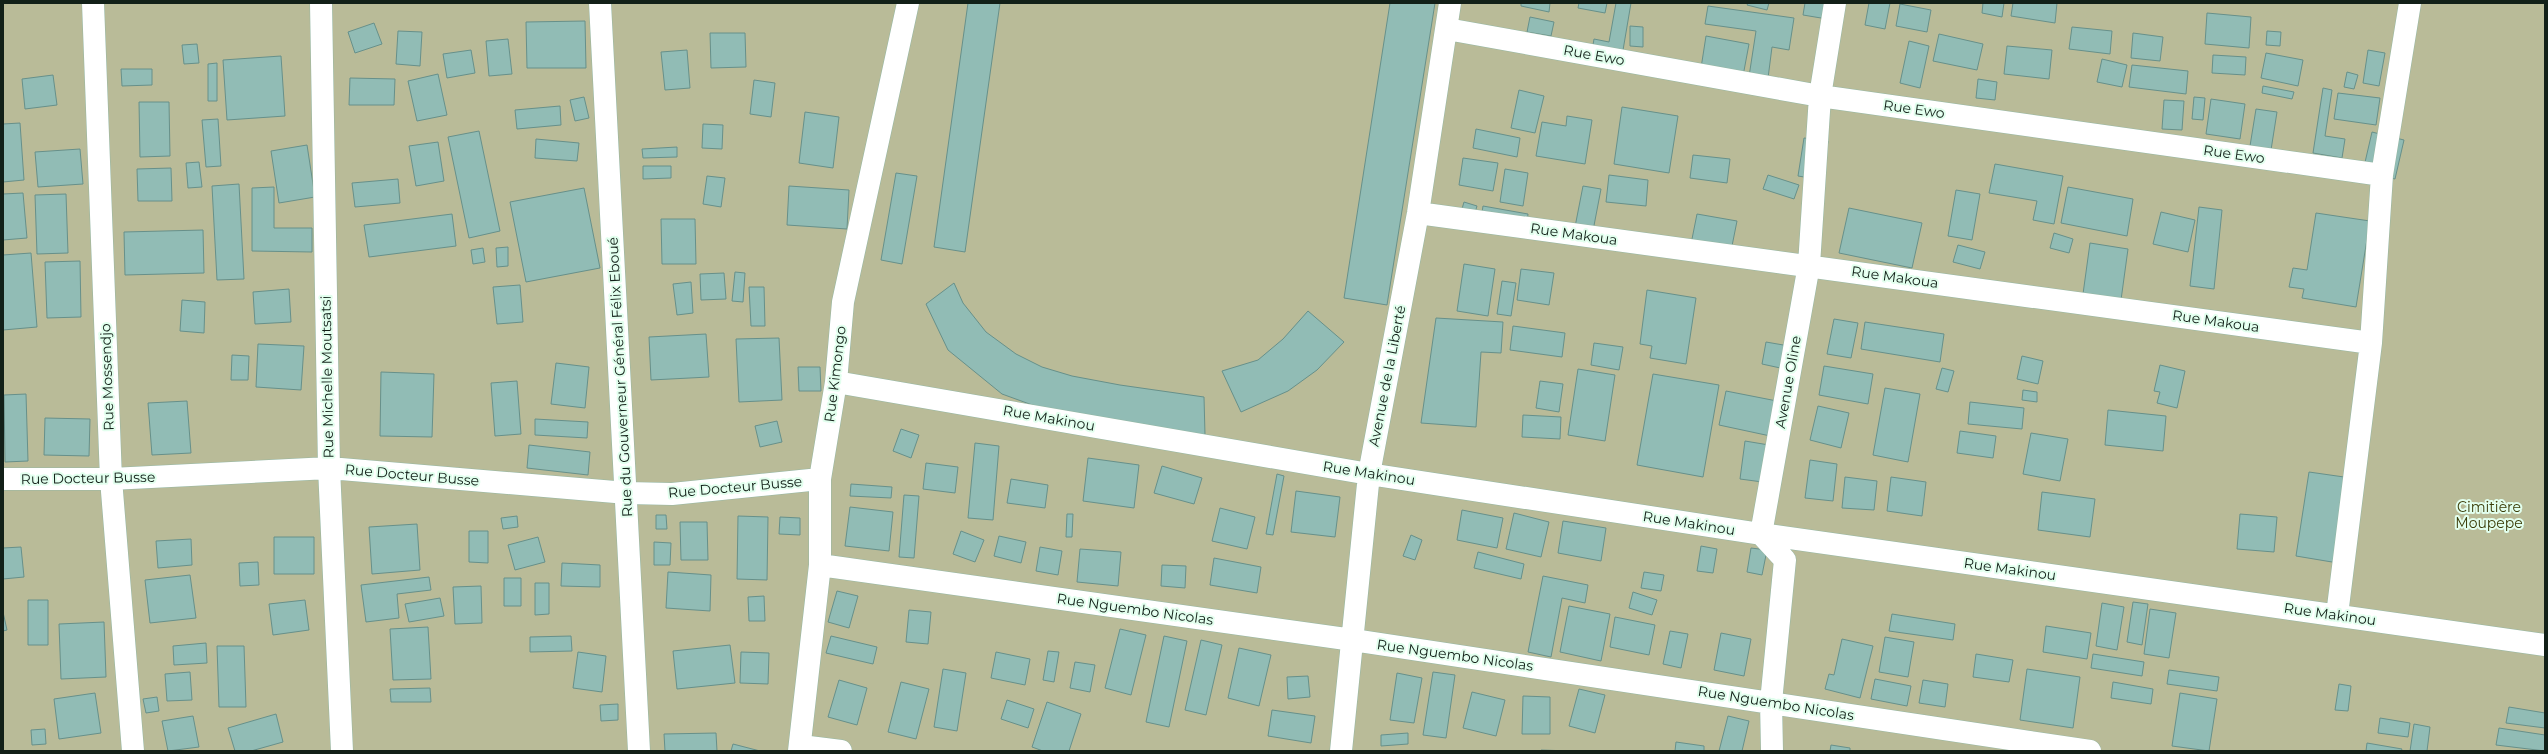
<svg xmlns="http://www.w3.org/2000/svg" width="2548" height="754" font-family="Montserrat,sans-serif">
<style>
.green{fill:#b9bb98}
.building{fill:#91bcb5;stroke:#67908a}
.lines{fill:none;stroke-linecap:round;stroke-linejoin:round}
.minor-casing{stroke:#95b7a4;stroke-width:23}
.secondary-casing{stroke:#95b7a4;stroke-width:23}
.minor{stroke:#fff;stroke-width:22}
.secondary{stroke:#fff;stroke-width:22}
.labels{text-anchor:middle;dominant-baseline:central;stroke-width:4;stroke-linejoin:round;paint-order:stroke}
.street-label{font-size:14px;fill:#122018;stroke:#e2ffee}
.park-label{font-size:14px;fill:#3a3b06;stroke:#e2ffee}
</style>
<rect width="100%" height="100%" fill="#d0f4df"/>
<!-- green -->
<path class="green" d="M3 3H2545V751H3Z"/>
<!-- building -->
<path class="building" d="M968 3H1000L965 252 934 247Z
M1390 3H1435L1387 305 1344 298Z
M1521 3H1550L1549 12 1521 6Z
M1579 3H1607L1605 13 1578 8Z
M1616 3H1631L1621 62 1591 57 1594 39 1609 42Z
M1748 3H1769L1767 10 1747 5Z
M1805 3H1830L1827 19 1803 15Z
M1869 3H1890L1885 29 1865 25Z
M1983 3H2004L2002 17 1982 13Z
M2013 3H2057L2055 23 2011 16Z
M1900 4 1931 10 1927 32 1896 26Z
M1708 6 1794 18 1789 50 1772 47 1767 86 1748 83 1756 31 1705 24Z
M2207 13 2251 17 2249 48 2205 44Z
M1530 17 1554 22 1551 36 1527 32Z
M585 21 586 68H527L526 22Z
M374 23 382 44 355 53 348 32Z
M1630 26 1643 27V47L1630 46Z
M2072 27 2112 31 2110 54 2069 49Z
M398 31 422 32 420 66 396 64Z
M2267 31 2281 32 2280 46 2266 45Z
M710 33H745L746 67 711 68Z
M2133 33 2163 37 2160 61 2131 58Z
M1939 34 1983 44 1977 70 1933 61Z
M1706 36 1749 44 1743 76 1701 68Z
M508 39 512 74 489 76 486 41Z
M1909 41 1929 46 1920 88 1900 83Z
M197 44 199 63 184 64 182 45Z
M2007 46 2052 50 2049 79 2004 74Z
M471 50 475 73 447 78 443 54Z
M687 50 690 88 665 90 661 52Z
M2368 50 2385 53 2379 86 2363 83Z
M2266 53 2303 60 2298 86 2261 78Z
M2213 55 2246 57 2245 75 2212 73Z
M281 56 285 116 227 120 223 60Z
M2102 59 2127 65 2122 87 2097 82Z
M217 63V101H208V64Z
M2132 65 2188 71 2186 94 2129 87Z
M121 69H152V85L122 86Z
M2347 72 2358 75 2354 89 2344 87Z
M438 74 447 115 417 121 408 81Z
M53 75 57 105 25 109 22 79Z
M350 78 395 79 394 105H349Z
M1978 79 1997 82 1995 100 1976 98Z
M754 80 775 83 771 117 750 114Z
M2263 86 2294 92 2292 99 2262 93Z
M2323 88 2332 90 2325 136 2345 139 2342 158 2313 153Z
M1519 90 1544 96 1535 133 1511 128Z
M2338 93 2380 98 2376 125 2334 119Z
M584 97 589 118 575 121 570 100Z
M2194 97 2205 98 2203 120 2192 119Z
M2211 99 2245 104 2240 139 2206 134Z
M2164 100 2184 101 2182 130 2162 129Z
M139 102H169L170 156 140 157Z
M560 106 561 125 517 129 515 110Z
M1622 107 1678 116 1669 173 1614 164Z
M2256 109 2277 112 2271 150 2250 146Z
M805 112 839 117 833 168 799 163Z
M1567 116 1592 120 1585 164 1536 156 1542 122 1566 126Z
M218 119 221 166 206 167 202 120Z
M20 123 24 180 3 182V124Z
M703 124 723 125 722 149 702 148Z
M1476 129 1520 138 1517 157 1473 148Z
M479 131 500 231 469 238 448 137Z
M2372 132 2404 140 2395 179 2363 171Z
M1804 138 1828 141 1822 180 1798 176Z
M536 139 579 143 577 161 535 158Z
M438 142 444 181 416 186 409 146Z
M307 145 315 197 279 203 271 151Z
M677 147V157L643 158 642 149Z
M80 149 83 184 38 187 35 152Z
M1693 155 1730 159 1727 183 1690 178Z
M1463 158 1498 163 1493 191 1459 185Z
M199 162 202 187 188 188 186 163Z
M1995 164 2063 176 2054 224 2033 220 2037 201 1989 193Z
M643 166H671V178L643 179Z
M171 168 172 201H138L137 169Z
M1505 169 1528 173 1523 206 1500 202Z
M896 173 917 176 902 264 881 260Z
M1609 175 1648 180 1646 206 1606 202Z
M1768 175 1799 185 1794 199 1763 189Z
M707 176 725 178 721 207 703 204Z
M398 179 400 203 355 207 352 183Z
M239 184 244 279 217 280 212 186Z
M789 186 849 190 847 229 787 225Z
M1583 186 1601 189 1592 236 1574 232Z
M274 187V228H312V252L252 251V188Z
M2068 187 2133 199 2127 236 2061 223Z
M584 188 600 268 526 282 510 202Z
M1956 190 1980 194 1972 240 1948 236Z
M23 193 27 238 3 240V194Z
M66 194 68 253 37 254 35 195Z
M1464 202 1477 206 1472 223 1459 219Z
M1483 206 1528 214 1526 232 1480 225Z
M2199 207 2222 210 2214 289 2190 286Z
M1849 208 1922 223 1912 268 1839 253Z
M2161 212 2195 220 2188 252 2153 244Z
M2316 213 2370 221 2356 307 2302 298 2304 289 2289 287 2293 268 2307 270Z
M452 214 456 246 369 257 364 225Z
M1697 214 1737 221 1731 251 1691 244Z
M661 219H695L696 264H662Z
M203 230 204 273 125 275 124 232Z
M2054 233 2073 239 2069 253 2050 248Z
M2090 243 2128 249 2121 300 2083 294Z
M1958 245 1985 252 1980 269 1953 262Z
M508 247V266L497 267 496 248Z
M483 248 485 262 473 264 471 250Z
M31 253 37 327 3 330V255Z
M80 261 81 317 47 318 45 262Z
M1464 264 1495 269 1488 316 1457 311Z
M1521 269 1554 273 1549 305 1517 300Z
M735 272 745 273 743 302 732 301Z
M724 273 726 299 701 300 700 274Z
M1502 281 1516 283 1511 316 1497 314Z
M691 282 693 313 677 315 673 284Z
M954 283 963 303 986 332 1016 354 1042 367 1072 376 1120 385 1204 397 1205 435 1057 414 1002 394 948 350 926 304Z
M520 285 523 322 497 324 493 287Z
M749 287H764L765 326H751Z
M289 289 291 322 255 324 253 292Z
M1647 290 1696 298 1686 364 1650 358 1652 346 1640 344Z
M182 300 205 302 204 333 180 331Z
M1308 311 1344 342 1317 370 1288 391 1241 412 1222 371 1258 360 1283 339Z
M1436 318 1503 322 1501 353 1481 352 1476 427 1421 423Z
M1834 319 1858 323 1851 358 1827 354Z
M1865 322 1944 334 1940 362 1861 349Z
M1513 326 1565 333 1562 357 1510 350Z
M706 334 709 377 651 380 649 337Z
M779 338 782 400 739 402 736 339Z
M1766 342 1789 346 1785 369 1762 364Z
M1594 343 1623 347 1619 370 1591 365Z
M258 344 304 346 301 390 256 387Z
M232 355 249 356 248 380H231Z
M2022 356 2043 361 2038 384 2017 379Z
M556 363 589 367 585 408 551 404Z
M2160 365 2185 371 2177 408 2157 403 2160 392 2154 391Z
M1824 366 1873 374 1868 404 1819 395Z
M798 367H820L821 391H799Z
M1942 368 1954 371 1948 392 1936 389Z
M1578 369 1615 375 1605 441 1568 435Z
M381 372 434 374 432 437 380 436Z
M1653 374 1719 385 1703 477 1637 465Z
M517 381 521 434 495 436 491 383Z
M1540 381 1563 384 1559 412 1536 408Z
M1885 388 1920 394 1908 462 1873 455Z
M2023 390 2037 392V402L2022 400Z
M1726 391 1782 402 1775 437 1719 425Z
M26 394 28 461 5 462 4 395Z
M187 401 191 453 152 455 148 403Z
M1970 402 2024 408 2022 429 1968 424Z
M1818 406 1849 413 1841 448 1810 440Z
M2108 410 2166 416 2163 451 2105 445Z
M1523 415 1561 417 1560 439 1522 437Z
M45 418 90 419 89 456 44 455Z
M535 419 588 422 587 438 535 435Z
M777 421 782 442 760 447 755 426Z
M901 429 919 435 911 458 893 451Z
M1960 431 1996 436 1993 458 1957 453Z
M2031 433 2068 439 2060 481 2023 474Z
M1745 441 1775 446 1770 483 1740 479Z
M975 443 999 446 993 520 968 518Z
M529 445 590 452 588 475 527 468Z
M1088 458 1139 465 1134 508 1083 501Z
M1810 460 1837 464 1833 501 1805 498Z
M926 463 958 467 955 493 923 489Z
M1162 466 1202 478 1194 504 1154 493Z
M2309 472 2351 478 2338 563 2296 556Z
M1277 474 1284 476 1273 535 1266 534Z
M1845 477 1877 481 1874 510 1842 508Z
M1891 477 1926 482 1922 516 1887 511Z
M1011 479 1048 485 1045 508 1007 503Z
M851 484 892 487 891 498 850 496Z
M1296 491 1340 497 1335 537 1291 532Z
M2042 492 2095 499 2090 537 2038 530Z
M904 495 919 496 914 558 899 557Z
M850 507 893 512 889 551 845 546Z
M1220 508 1255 517 1247 549 1212 541Z
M1462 510 1503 518 1497 548 1457 540Z
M1514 513 1549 522 1541 557 1506 549Z
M1067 514H1073L1072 537H1066Z
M2240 514 2277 517 2274 552 2237 549Z
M656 515H666L667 529H656Z
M517 516 518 527 503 529 501 518Z
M738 516 768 517 767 580 737 579Z
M780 517 800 518V535L779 534Z
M1563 521 1606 528 1601 561 1558 553Z
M680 522H707L708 560H681Z
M417 524 420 570 372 574 369 527Z
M469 531H488V563L469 562Z
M961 531 984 540 975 562 953 554Z
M1411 535 1422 540 1415 560 1403 556Z
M999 536 1026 542 1021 563 994 556Z
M274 537H314V574H274Z
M538 537 545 562 515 570 508 545Z
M191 539 192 565 158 568 156 541Z
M654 542 671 543 670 565H654Z
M1701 546 1717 549 1713 573 1697 571Z
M21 547 24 577 3 579V548Z
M1040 547 1062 551 1058 575 1036 571Z
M1751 548 1767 550 1762 575 1747 572Z
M1080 549 1121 552 1118 586 1077 582Z
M1478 552 1524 564 1521 579 1474 568Z
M1214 558 1261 567 1257 593 1210 585Z
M258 562 259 585 240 586 239 563Z
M562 563 600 565V587L561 586Z
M1162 565 1186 566 1185 588 1161 586Z
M668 572 711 575 710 611 666 608Z
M1644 572 1664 575 1661 591 1641 588Z
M190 575 196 618 150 623 145 580Z
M1543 576 1588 585 1585 603 1562 598 1551 657 1528 652Z
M429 577 431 590 397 594 399 618 366 622 361 585Z
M504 578H521V606H504Z
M535 583H549V614L535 615Z
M481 586 482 623 455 624 453 587Z
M837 591 858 596 849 628 828 622Z
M1633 592 1657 600 1652 615 1629 608Z
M764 596 765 621H749L748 597Z
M440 598 444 616 409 622 405 604Z
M28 600H48V645H28Z
M305 600 309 630 273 635 269 604Z
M2133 602 2148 604 2142 645 2127 642Z
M2102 603 2124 607 2117 650 2096 646Z
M1569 606 1610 614 1601 661 1560 652Z
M2150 609 2176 613 2169 658 2144 654Z
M909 610 931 612 928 644 906 642Z
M3 612 7 630 3 631Z
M1892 614 1955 624 1953 640 1889 631Z
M1615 617 1655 625 1649 655 1610 647Z
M104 622 106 677 61 679 59 624Z
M2046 626 2091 633 2087 659 2043 652Z
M428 627 431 679 393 680 390 629Z
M1120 629 1146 635 1131 695 1105 688Z
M1670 631 1688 634 1681 668 1663 664Z
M1721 633 1751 639 1744 676 1714 670Z
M571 636 572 651 530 652V637Z
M831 636 877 647 873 664 826 653Z
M1164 636 1187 641 1169 727 1146 722Z
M1885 637 1914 642 1908 677 1879 672Z
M1842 639 1873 646 1860 698 1825 689 1829 674 1834 675Z
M1201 640 1222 645 1206 715 1185 710Z
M206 643 207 663 174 665 173 646Z
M730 645 735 683 677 689 673 651Z
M217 646H244L246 707H219Z
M1239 648 1271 655 1259 706 1228 698Z
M1048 651 1059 652 1054 682 1043 680Z
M578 652 606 656 602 692 573 688Z
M741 652 769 653 768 684 740 683Z
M996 652 1030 659 1025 685 991 678Z
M1976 654 2013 660 2009 682 1973 677Z
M2093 654 2144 662 2142 676 2091 668Z
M1075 662 1095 665 1090 692 1070 688Z
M943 669 966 673 957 731 934 727Z
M2027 669 2080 677 2073 728 2020 720Z
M2169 670 2219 677 2217 691 2167 684Z
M190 672 192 700 167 701 165 674Z
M1433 672 1455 675 1446 738 1423 735Z
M1397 673 1422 678 1414 723 1390 720Z
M1308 676 1310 697 1288 699 1287 677Z
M1875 679 1911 686 1907 706 1871 699Z
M839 680 867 688 857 725 828 717Z
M1923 680 1948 684 1945 707 1919 703Z
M901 682 929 689 916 739 888 732Z
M2113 682 2153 689 2151 704 2111 698Z
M2339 684 2351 686 2348 711 2335 710Z
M430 688 431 702H391L390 689Z
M1579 689 1605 695 1595 733 1569 726Z
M1472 692 1505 700 1496 736 1463 728Z
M95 693 101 733 59 739 54 699Z
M2180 693 2217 699 2209 751 2172 746Z
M1523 696 1550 697V734H1522Z
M157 697 159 711 146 713 143 699Z
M1007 700 1034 709 1028 728 1001 719Z
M1047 702 1081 714 1069 751H1043L1032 747Z
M618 704V720L601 721 600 705Z
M2509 707 2545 713V728L2506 723Z
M1272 710 1315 716 1311 743 1268 736Z
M276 714 283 742 251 751H235L228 728Z
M193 716 199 747 168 751 162 721Z
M1728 716 1749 721 1742 751H1719Z
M2380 718 2410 723 2408 737 2378 733Z
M2414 724 2430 727 2427 751H2410Z
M2499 728 2545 735V751L2496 745Z
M45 729 46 744 32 745 31 730Z
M716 733 717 751H665L664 734Z
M1408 733V744L1381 746V735Z
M1676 742 1704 746V751H1675Z
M2367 743 2402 749 2401 751H2366Z
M733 744 760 751H731Z
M1831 745 1850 748V751H1830Z
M1541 750 1570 751H1541Z"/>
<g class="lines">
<!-- minor casing -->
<g class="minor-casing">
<path id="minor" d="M93 3 111 479 133 751
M321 3 329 468 342 751
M1447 29 1820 96 2382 175
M1418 213 2371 343
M836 382 1369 474 1761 534 2545 645
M3 479H111L329 468 627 493 672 494 820 479
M820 565 1353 640 2090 751
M2337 615 2371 343 2382 175 2410 3
M801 746 841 751
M799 751 820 565V479L836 382 843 302 908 3
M1341 751 1369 474 1418 213 1450 3
M1772 751 1771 702 1785 560 1761 534 1809 265 1820 96 1835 3"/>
</g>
<!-- secondary casing -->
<g class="secondary-casing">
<path id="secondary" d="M600 3 639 751"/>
</g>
<!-- minor -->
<use href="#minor" class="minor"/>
<!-- secondary -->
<use href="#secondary" class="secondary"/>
</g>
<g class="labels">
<!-- street labels -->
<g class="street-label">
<text transform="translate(1594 55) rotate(10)">Rue Ewo</text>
<text transform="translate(1914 109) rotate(8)">Rue Ewo</text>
<text transform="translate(2234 154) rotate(8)">Rue Ewo</text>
<text transform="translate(1574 234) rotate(8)">Rue Makoua</text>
<text transform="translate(1895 277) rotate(8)">Rue Makoua</text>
<text transform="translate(2216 321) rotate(8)">Rue Makoua</text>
<text transform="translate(835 374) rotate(-83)">Rue Kimongo</text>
<text transform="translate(1387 376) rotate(-79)">Avenue de la Liberté</text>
<text transform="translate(107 377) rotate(-92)">Rue Mossendjo</text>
<text transform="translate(327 377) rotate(-91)">Rue Michelle Moutsatsi</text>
<text transform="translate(620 377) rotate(-93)">Rue du Gouverneur Général Félix Eboué</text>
<text transform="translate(1788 382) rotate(-80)">Avenue Oline</text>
<text transform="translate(1049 418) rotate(10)">Rue Makinou</text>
<text transform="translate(1369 473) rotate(9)">Rue Makinou</text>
<text transform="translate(412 475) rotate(5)">Rue Docteur Busse</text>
<text transform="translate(88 478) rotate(-1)">Rue Docteur Busse</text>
<text transform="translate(735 487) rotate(-5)">Rue Docteur Busse</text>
<text transform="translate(1689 523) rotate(9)">Rue Makinou</text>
<text transform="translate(2010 569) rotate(8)">Rue Makinou</text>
<text transform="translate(1135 609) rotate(8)">Rue Nguembo Nicolas</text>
<text transform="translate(2330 614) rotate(8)">Rue Makinou</text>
<text transform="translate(1455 655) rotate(8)">Rue Nguembo Nicolas</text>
<text transform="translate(1776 703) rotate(9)">Rue Nguembo Nicolas</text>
</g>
<!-- park labels -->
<g class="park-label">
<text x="2489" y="507">Cimitière<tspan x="2489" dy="16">Moupepe</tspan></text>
</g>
</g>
<!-- border -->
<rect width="2548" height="754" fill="none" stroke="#122018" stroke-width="8"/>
</svg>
